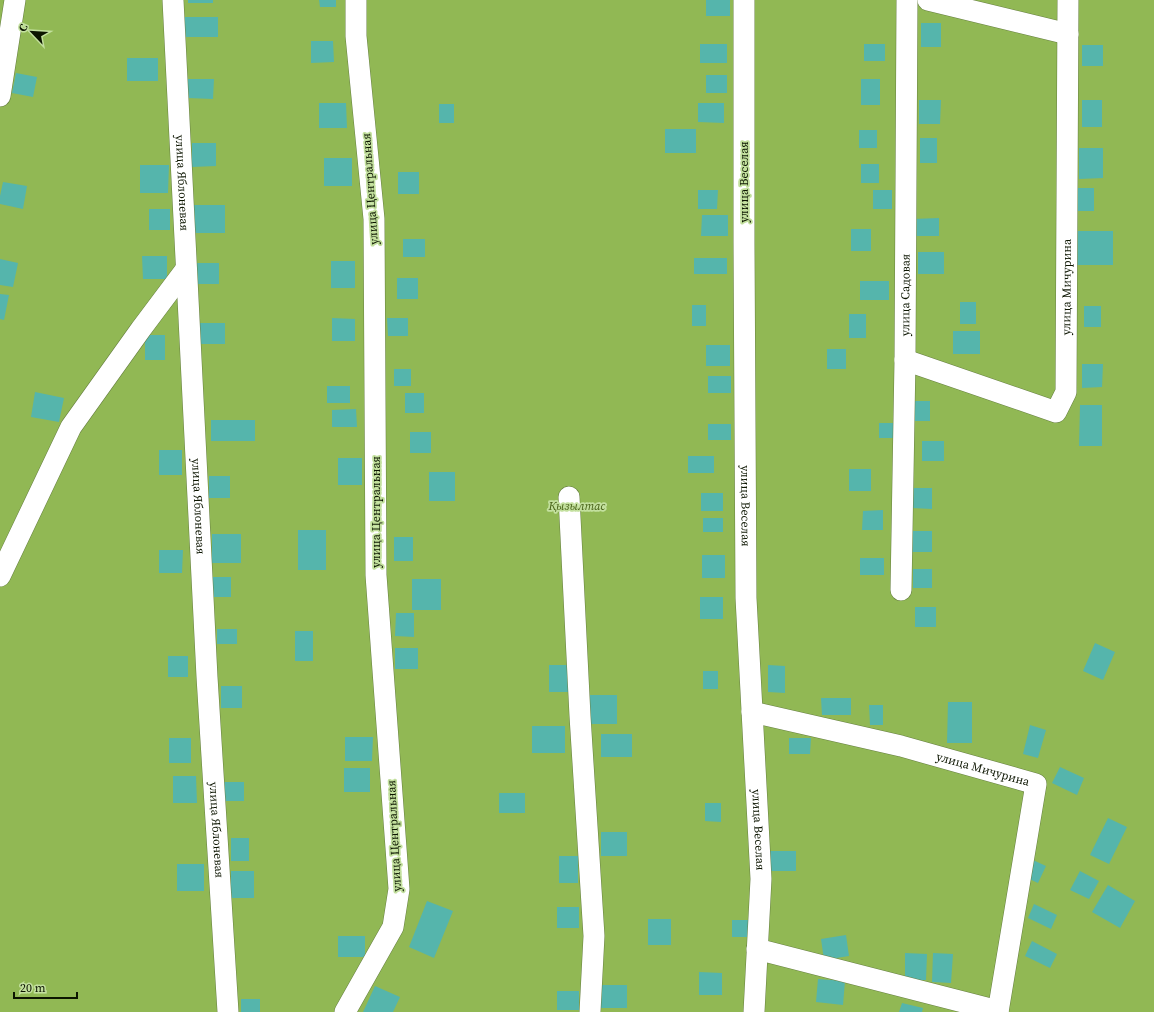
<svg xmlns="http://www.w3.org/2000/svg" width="1154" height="1012" font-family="'Source Serif 4',serif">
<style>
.green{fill:#91b854}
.building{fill:#55b5ac}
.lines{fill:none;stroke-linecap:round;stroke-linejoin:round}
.minor-casing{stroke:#667f41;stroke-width:22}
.minor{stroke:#fff;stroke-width:21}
.labels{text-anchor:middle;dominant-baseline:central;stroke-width:3.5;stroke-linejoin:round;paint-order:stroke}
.street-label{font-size:12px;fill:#0c1500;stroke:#c3e09e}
.park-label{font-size:12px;font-style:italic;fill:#466016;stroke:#c3e09e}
</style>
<rect width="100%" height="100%" fill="#c3e09e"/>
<!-- green -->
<path class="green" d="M0 0H1154V1012H0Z"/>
<!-- building -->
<path class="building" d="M188 0H213V3H188Z
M319 0H336V7H320Z
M706 0H730V16H706Z
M184 17H218V37H184Z
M921 23H941V47H921Z
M311 41H333L334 62 311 63Z
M700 44H727V63H700Z
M864 44H885V61H864Z
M1082 45H1103V66H1082Z
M127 58H158V81H127Z
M16 73 37 77 33 97 12 93Z
M706 75H727V93H706Z
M187 79H214L213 99 188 98Z
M861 79H880V105H861Z
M919 100H941L940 124H919Z
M1082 100H1102V127H1082Z
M319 103H346L347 128H319Z
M698 103H724V123L698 122Z
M439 104H454V123H439Z
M665 129H696V153H665Z
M859 130H877V148H859Z
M920 138H937V163H920Z
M192 143H216V166L192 167Z
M1079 148H1103V178L1079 179Z
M324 158H352V186H324Z
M861 164H879V183H861Z
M140 165H169L168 193H140Z
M398 172H419V194H398Z
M3 182 27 186 23 209 0 204V196Z
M1074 188H1094V211H1074Z
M698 190H718L717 209H698Z
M873 190H892V209H873Z
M194 205H225V233H194Z
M149 209H170V230H149Z
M702 215H728V236H701Z
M939 218V236H913V219Z
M851 229H871V251H851Z
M1074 231H1113V265H1073Z
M403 239H425V257H403Z
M918 252H944V274H918Z
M142 256H167V279H143Z
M694 258H727V274H694Z
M0 259 18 263 13 287 0 285Z
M331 261H355V288H331Z
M193 263H219V284H193Z
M397 278H418V299H397Z
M860 281H889V300H860Z
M0 294 9 295 4 320 0 319Z
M960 302H976V324H960Z
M692 305H706V326H692Z
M1084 306H1101V327H1084Z
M849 314H866V338H849Z
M332 318 355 319V341H332Z
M387 318H408V336H388Z
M194 323H225V344H194Z
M953 331H980V354H953Z
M145 335H165V360H145Z
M706 345H730V366H706Z
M827 349H846V369H827Z
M1082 364H1103L1102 387 1082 388Z
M394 369H411V386H394Z
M708 376H731V393H708Z
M327 386H350V403H327Z
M35 392 64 398 59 422 31 417Z
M405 393H424V413H405Z
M912 401H930V421H912Z
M1080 405H1102V446H1079Z
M356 409 357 427H332V410Z
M211 420H255V441H211Z
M879 423H896V438H879Z
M708 424H731V440H708Z
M410 432H431V453H410Z
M922 441H944V461H922Z
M159 450H182V475H159Z
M688 456H714V473H688Z
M338 458H362V485H338Z
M849 469H871V491H849Z
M429 472H455V501H429Z
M209 476H230V498H209Z
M912 488H932V509L912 508Z
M701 493H723V511H701Z
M883 510V530H862L863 511Z
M703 518H723V532H703Z
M298 530H326V570H298Z
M911 531H932V552H911Z
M212 534H241V563H212Z
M394 537H413V561H394Z
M159 550H183L182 573H159Z
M702 555H725V578H702Z
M860 558H884V575H860Z
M913 569H932V588H913Z
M212 577H231V597H212Z
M412 579H441V610H412Z
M700 597H723V619H700Z
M915 607H936V627H915Z
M396 613H414V637L395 636Z
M217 629H237V644H217Z
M295 631H313V661H295Z
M1095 643 1115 652 1103 680 1083 671Z
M395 648H418V669H395Z
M168 656H188V677H168Z
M549 665H572V692H549Z
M768 665 785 666V693L768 692Z
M703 671H718V689H703Z
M221 686H242V708H221Z
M587 695H617V724H587Z
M821 698H851V715H822Z
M948 702H972V743H947Z
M869 705H883V725H870Z
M1030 725 1046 730 1038 758 1023 754Z
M532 726H565V753H532Z
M601 734H632V757H601Z
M345 737H373L372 761H345Z
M169 738H191V763H169Z
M789 738H811L810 754H789Z
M1060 767 1084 778 1077 795 1052 783Z
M344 768H370V792H344Z
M173 776H196L197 803H173Z
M223 782H244V801H223Z
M499 793H525V813H499Z
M705 803H721V822L705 821Z
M1108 818 1127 827 1109 864 1090 855Z
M601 832H627V856H601Z
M231 838H249V861H231Z
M767 851H796V871H767Z
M559 856H578V883H559Z
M1033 860 1046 866 1038 883 1025 877Z
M177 864H204V891H177Z
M231 871H254V898H231Z
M1080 871 1099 881 1089 899 1070 890Z
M1108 885 1135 901 1120 928 1092 912Z
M427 901 453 911 434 958 409 947Z
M1034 904 1057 915 1051 929 1028 918Z
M557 907H579V928H557Z
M648 919H671V945H648Z
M732 920H749V937H732Z
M846 935 849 956 824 960 821 939Z
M338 936H365V957H338Z
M1032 941 1057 954 1050 968 1025 956Z
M905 953 927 954 926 980H905Z
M933 953 953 954 951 983 932 982Z
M699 972 722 973V995H699Z
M818 979 845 981 843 1005 816 1002Z
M599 985H627V1008H598Z
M375 986 400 997 393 1012H363Z
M557 991H579V1010H557Z
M241 999H260V1012H241Z
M902 1003 923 1008 922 1012H899Z"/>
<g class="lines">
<!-- minor casing -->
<g class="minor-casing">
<g id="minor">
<path id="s1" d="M173 0 207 677 228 1012"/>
<path id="s2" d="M744 0V243L746 598 761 879 754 1012"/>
<path d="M928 0 1068 34"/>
<path d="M0 96 15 0"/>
<path id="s3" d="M905 360 1056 412 1066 392 1068 0"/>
<path d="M569 497 580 716 594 936 590 1012"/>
<path d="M0 576 71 427 141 329 186 269"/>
<path id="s4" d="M901 590 905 360 907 0"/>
<path id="s5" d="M752 712 901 746 1036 784 998 1012"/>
<path d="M757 949 998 1011"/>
<path d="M345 1012 393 927 399 889 376 575 374 219 356 36V0"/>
</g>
</g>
<!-- minor -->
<use href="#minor" class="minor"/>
</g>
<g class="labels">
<!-- street labels -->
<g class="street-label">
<text transform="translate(744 182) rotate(-90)">улица Веселая</text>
<text stroke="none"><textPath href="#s1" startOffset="183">улица Яблоневая</textPath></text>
<text transform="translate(370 189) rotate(-94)">улица Центральная</text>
<text stroke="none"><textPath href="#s3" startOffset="287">улица Мичурина</textPath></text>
<text stroke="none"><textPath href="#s4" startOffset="295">улица Садовая</textPath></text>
<text stroke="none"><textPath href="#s1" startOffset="507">улица Яблоневая</textPath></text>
<text stroke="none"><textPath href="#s2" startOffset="506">улица Веселая</textPath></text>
<text transform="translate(376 512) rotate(-90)">улица Центральная</text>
<text stroke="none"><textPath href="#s5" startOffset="238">улица Мичурина</textPath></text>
<text stroke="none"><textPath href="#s1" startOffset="831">улица Яблоневая</textPath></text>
<text stroke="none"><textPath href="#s2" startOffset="830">улица Веселая</textPath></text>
<text transform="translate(394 836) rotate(-93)">улица Центральная</text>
</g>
<!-- park labels -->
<g class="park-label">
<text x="577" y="506">Қызылтас</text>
</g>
</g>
<!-- north arrow -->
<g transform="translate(32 32) rotate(295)" stroke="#c3e09e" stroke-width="3" paint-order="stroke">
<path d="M0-3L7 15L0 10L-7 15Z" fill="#0c1500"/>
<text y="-6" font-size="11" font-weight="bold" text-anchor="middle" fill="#0c1500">С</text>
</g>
<!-- scale -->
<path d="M14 992v6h63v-6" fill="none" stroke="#0c1500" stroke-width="2"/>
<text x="20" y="992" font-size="12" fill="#0c1500" stroke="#c3e09e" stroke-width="3" paint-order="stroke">20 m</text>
</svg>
